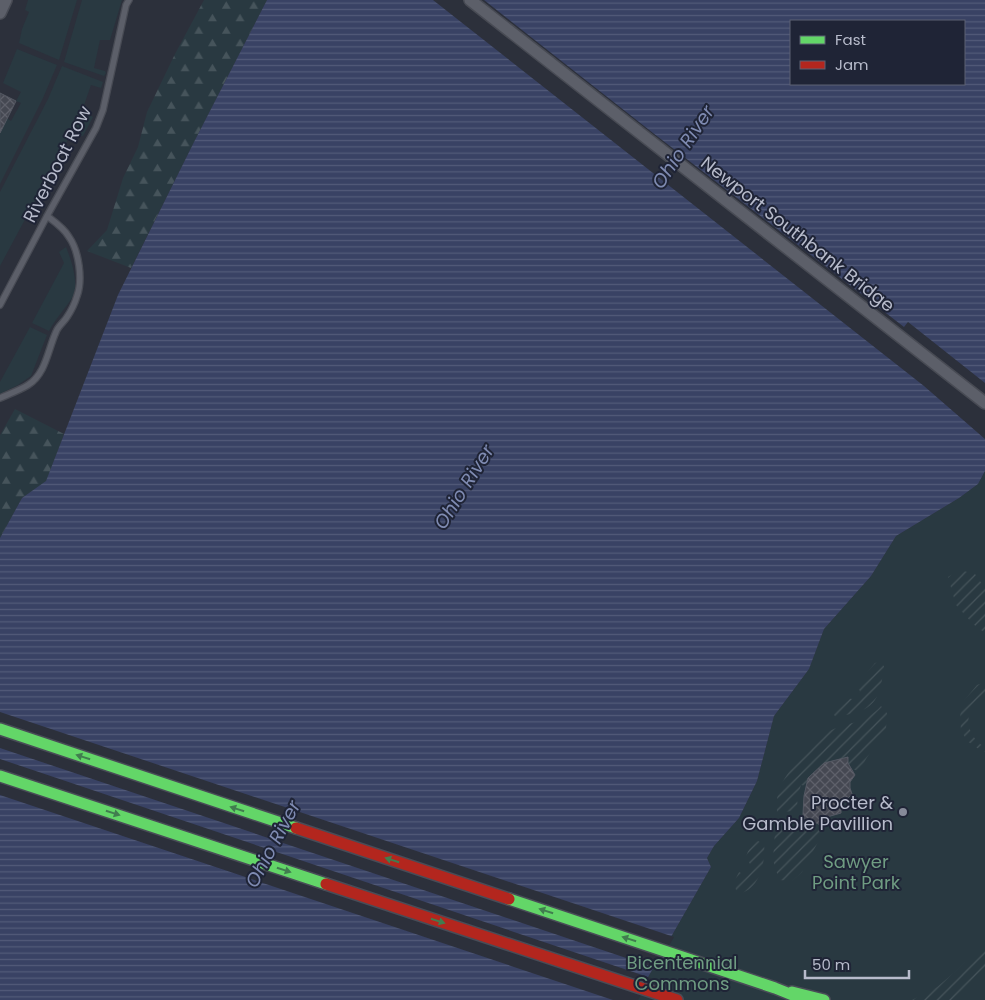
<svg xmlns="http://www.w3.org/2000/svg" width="985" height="1000" font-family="Poppins,sans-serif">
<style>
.green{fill:#293941}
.forest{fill:url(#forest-firs)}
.garden{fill:url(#garden-furrows)}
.water{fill:url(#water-rules);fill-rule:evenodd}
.pier{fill:#2c303b}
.building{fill:url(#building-cross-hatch);stroke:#545863}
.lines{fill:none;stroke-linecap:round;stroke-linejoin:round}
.lane-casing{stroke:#484b54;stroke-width:8}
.street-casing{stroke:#484b54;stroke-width:14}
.fast-casing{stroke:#494c57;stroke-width:14}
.jam-casing{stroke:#494c57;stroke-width:14}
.lane{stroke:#5c5f69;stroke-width:5.5}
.street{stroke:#5c5f69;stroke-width:11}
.fast{stroke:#63d668;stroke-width:11}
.jam{stroke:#b3261e;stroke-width:11}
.oneway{fill:#417d4f}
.poi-dot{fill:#868a99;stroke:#1f2436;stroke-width:2}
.labels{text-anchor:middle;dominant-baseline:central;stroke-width:4;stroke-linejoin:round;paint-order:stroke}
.street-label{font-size:18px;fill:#b7bbcb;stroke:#1f2436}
.poi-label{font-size:18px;fill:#b7bbcb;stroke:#1f2436;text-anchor:end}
.park-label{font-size:18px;fill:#6f9c82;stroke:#1f2436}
.water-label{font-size:19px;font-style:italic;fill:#7f8bb2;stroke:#1f2436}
</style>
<defs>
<pattern id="forest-firs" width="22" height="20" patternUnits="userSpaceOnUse" patternTransform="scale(1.25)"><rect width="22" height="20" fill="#293941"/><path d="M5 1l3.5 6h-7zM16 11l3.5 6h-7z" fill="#46545b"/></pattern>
<pattern id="garden-furrows" width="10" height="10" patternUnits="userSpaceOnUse" patternTransform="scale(1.25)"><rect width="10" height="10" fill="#293941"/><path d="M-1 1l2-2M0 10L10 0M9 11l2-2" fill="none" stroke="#46545b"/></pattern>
<pattern id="water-rules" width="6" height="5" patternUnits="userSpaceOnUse" patternTransform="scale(1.25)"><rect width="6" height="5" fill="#394264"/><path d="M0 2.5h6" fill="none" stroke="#535b79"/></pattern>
<pattern id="building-cross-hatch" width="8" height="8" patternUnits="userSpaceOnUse" patternTransform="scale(1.25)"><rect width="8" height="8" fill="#454852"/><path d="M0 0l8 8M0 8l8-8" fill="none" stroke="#5e606a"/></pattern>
</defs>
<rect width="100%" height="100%" fill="#2c303b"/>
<!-- green -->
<path class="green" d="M28 0H77L59 60 19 43 22 29 29 12 25 10Z
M82 0H122L110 40H100L94 68 105 71 106 73 104 76 64 62Z
M17 49 57 65 43 98 0 184V118L2 115 11 121 21 103 16 101 21 92 3 83Z
M62 66 103 82 101 88 91 85 82 111 93 117 83 136 71 134 0 266V192L48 99Z
M66 247C71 259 80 285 72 298 65 309 56 318 49 331L32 323 64 263 59 252Z
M30 327 47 335 31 376 18 385 0 394V382Z
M985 471V1000H635L711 867 707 858 714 846 739 818 757 781 774 716 809 669 824 629 871 576 896 536 959 498 978 484Z"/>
<!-- forest -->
<path class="forest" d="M204 0H267L194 142 131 268 87 251 107 230 123 178 138 147 147 112 175 54Z
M15 409 64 434 46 482 22 498 0 538V435Z"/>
<!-- garden -->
<path class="garden" d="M960 570 975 574 985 588V633L973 624 956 605 948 577Z
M879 662 884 666C884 672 882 679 881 685 875 711 859 712 836 717L834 715V710L847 697C851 700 854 699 859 697L860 691 856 686 875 663Z
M985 682V695C980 700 974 704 971 710 964 724 972 740 985 747V752H983L967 741 961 730 960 717 962 703 977 685Z
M881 706 887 713 886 729 866 759 860 771C850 770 848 766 847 757L824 763 808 778 806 786 801 785 797 798 798 811 777 812C776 792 779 787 790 770 799 755 807 742 823 734 843 723 865 724 881 706Z
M806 821 807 826C815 821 819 823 825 829L802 872 792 881 779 880 773 860 775 831Z
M758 841 764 844C766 861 760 888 741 893L736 890 734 882 739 872C750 878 756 865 745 859 748 852 750 843 758 841Z
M985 943V967L960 1000H912L937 987 955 972Z"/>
<!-- water -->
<path class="water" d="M267 0H985V471L978 484 959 498 896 536 871 576 824 629 809 669 774 716 757 781 739 818 714 846 707 858 711 867 635 1000H0V538L22 498 46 481 118 295 194 142ZM791 21H964V84H791Z"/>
<!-- pier -->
<path class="pier" d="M433 0H484L653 133 904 327 908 322 985 383V439L924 386Z
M0 712 674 937 656 968 0 748Z
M0 759 651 978 638 1000H613L0 795Z"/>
<!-- building -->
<path class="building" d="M0 93 16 101 0 133Z
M848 757V763L855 775 850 782V788L852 794 844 802 841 807V813L827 817 825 827 814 822 807 826 803 814 804 796 808 778 824 763Z"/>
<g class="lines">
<!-- lane casing -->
<g class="lane-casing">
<path id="lane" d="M0 305 47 216 96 128 103 110 126 5 129 0
M0 398C9 394 20 390 28 385 46 374 48 349 56 332 58 326 64 322 67 317 71 311 75 303 77 296 83 280 79 251 69 237 64 228 55 222 47 216"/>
</g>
<!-- street casing -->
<g class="street-casing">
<path id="street" d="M470 0 985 403
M0 13 6 0"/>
</g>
<!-- fast casing -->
<g class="fast-casing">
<path id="fast" d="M0 729 296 828
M0 776 326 884
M509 899 775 988 805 1000
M792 992 824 1000"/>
</g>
<!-- jam casing -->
<g class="jam-casing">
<path id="jam" d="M296 828 509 899
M326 884 677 1000"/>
</g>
<!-- lane -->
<use href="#lane" class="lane"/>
<!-- street -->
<use href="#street" class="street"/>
<!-- fast -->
<use href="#fast" class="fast"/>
<!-- jam -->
<use href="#jam" class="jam"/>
</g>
<!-- one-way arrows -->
<defs><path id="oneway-solid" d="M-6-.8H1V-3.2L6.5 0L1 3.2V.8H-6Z" transform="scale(1.25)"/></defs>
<g class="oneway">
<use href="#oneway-solid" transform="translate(83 757) rotate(-162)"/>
<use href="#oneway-solid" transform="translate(237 809) rotate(-162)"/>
<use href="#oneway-solid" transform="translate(113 813) rotate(18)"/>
<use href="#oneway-solid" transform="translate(392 860) rotate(-162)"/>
<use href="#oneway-solid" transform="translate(284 870) rotate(18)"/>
<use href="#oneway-solid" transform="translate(546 911) rotate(-162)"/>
<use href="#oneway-solid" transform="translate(438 921) rotate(18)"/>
<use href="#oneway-solid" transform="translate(629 939) rotate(-162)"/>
</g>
<!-- markers -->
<circle class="poi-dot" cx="903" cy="812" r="5"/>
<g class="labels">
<!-- street labels -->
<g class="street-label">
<text transform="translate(57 164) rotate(-63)">Riverboat Row</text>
<text transform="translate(798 234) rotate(38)">Newport Southbank Bridge</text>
</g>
<!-- poi labels -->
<g class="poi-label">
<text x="893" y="802">Procter &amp;<tspan x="893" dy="21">Gamble Pavillion</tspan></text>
</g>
<!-- park labels -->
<g class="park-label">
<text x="856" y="861">Sawyer<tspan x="856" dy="21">Point Park</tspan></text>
<text x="682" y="962">Bicentennial<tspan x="682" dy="21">Commons</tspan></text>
</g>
<!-- water labels -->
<g class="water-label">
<text transform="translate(683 147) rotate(-56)">Ohio River</text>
<text transform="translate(464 487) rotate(-58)">Ohio River</text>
<text transform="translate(273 844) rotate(-62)">Ohio River</text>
</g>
</g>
<!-- legend -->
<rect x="790" y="20" width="175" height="65" fill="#1f2436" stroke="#5c6072"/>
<rect x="800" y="36" width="25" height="8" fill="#63d668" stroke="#5c6072"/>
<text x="835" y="45" font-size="15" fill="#b7bbcb">Fast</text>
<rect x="800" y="61" width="25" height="8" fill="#b3261e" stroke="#5c6072"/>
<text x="835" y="70" font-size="15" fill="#b7bbcb">Jam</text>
<!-- scale -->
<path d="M805 970v8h104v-8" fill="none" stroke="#b7bbcb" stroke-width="2.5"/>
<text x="812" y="970" font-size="15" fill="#b7bbcb" stroke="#1f2436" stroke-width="4" paint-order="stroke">50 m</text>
</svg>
